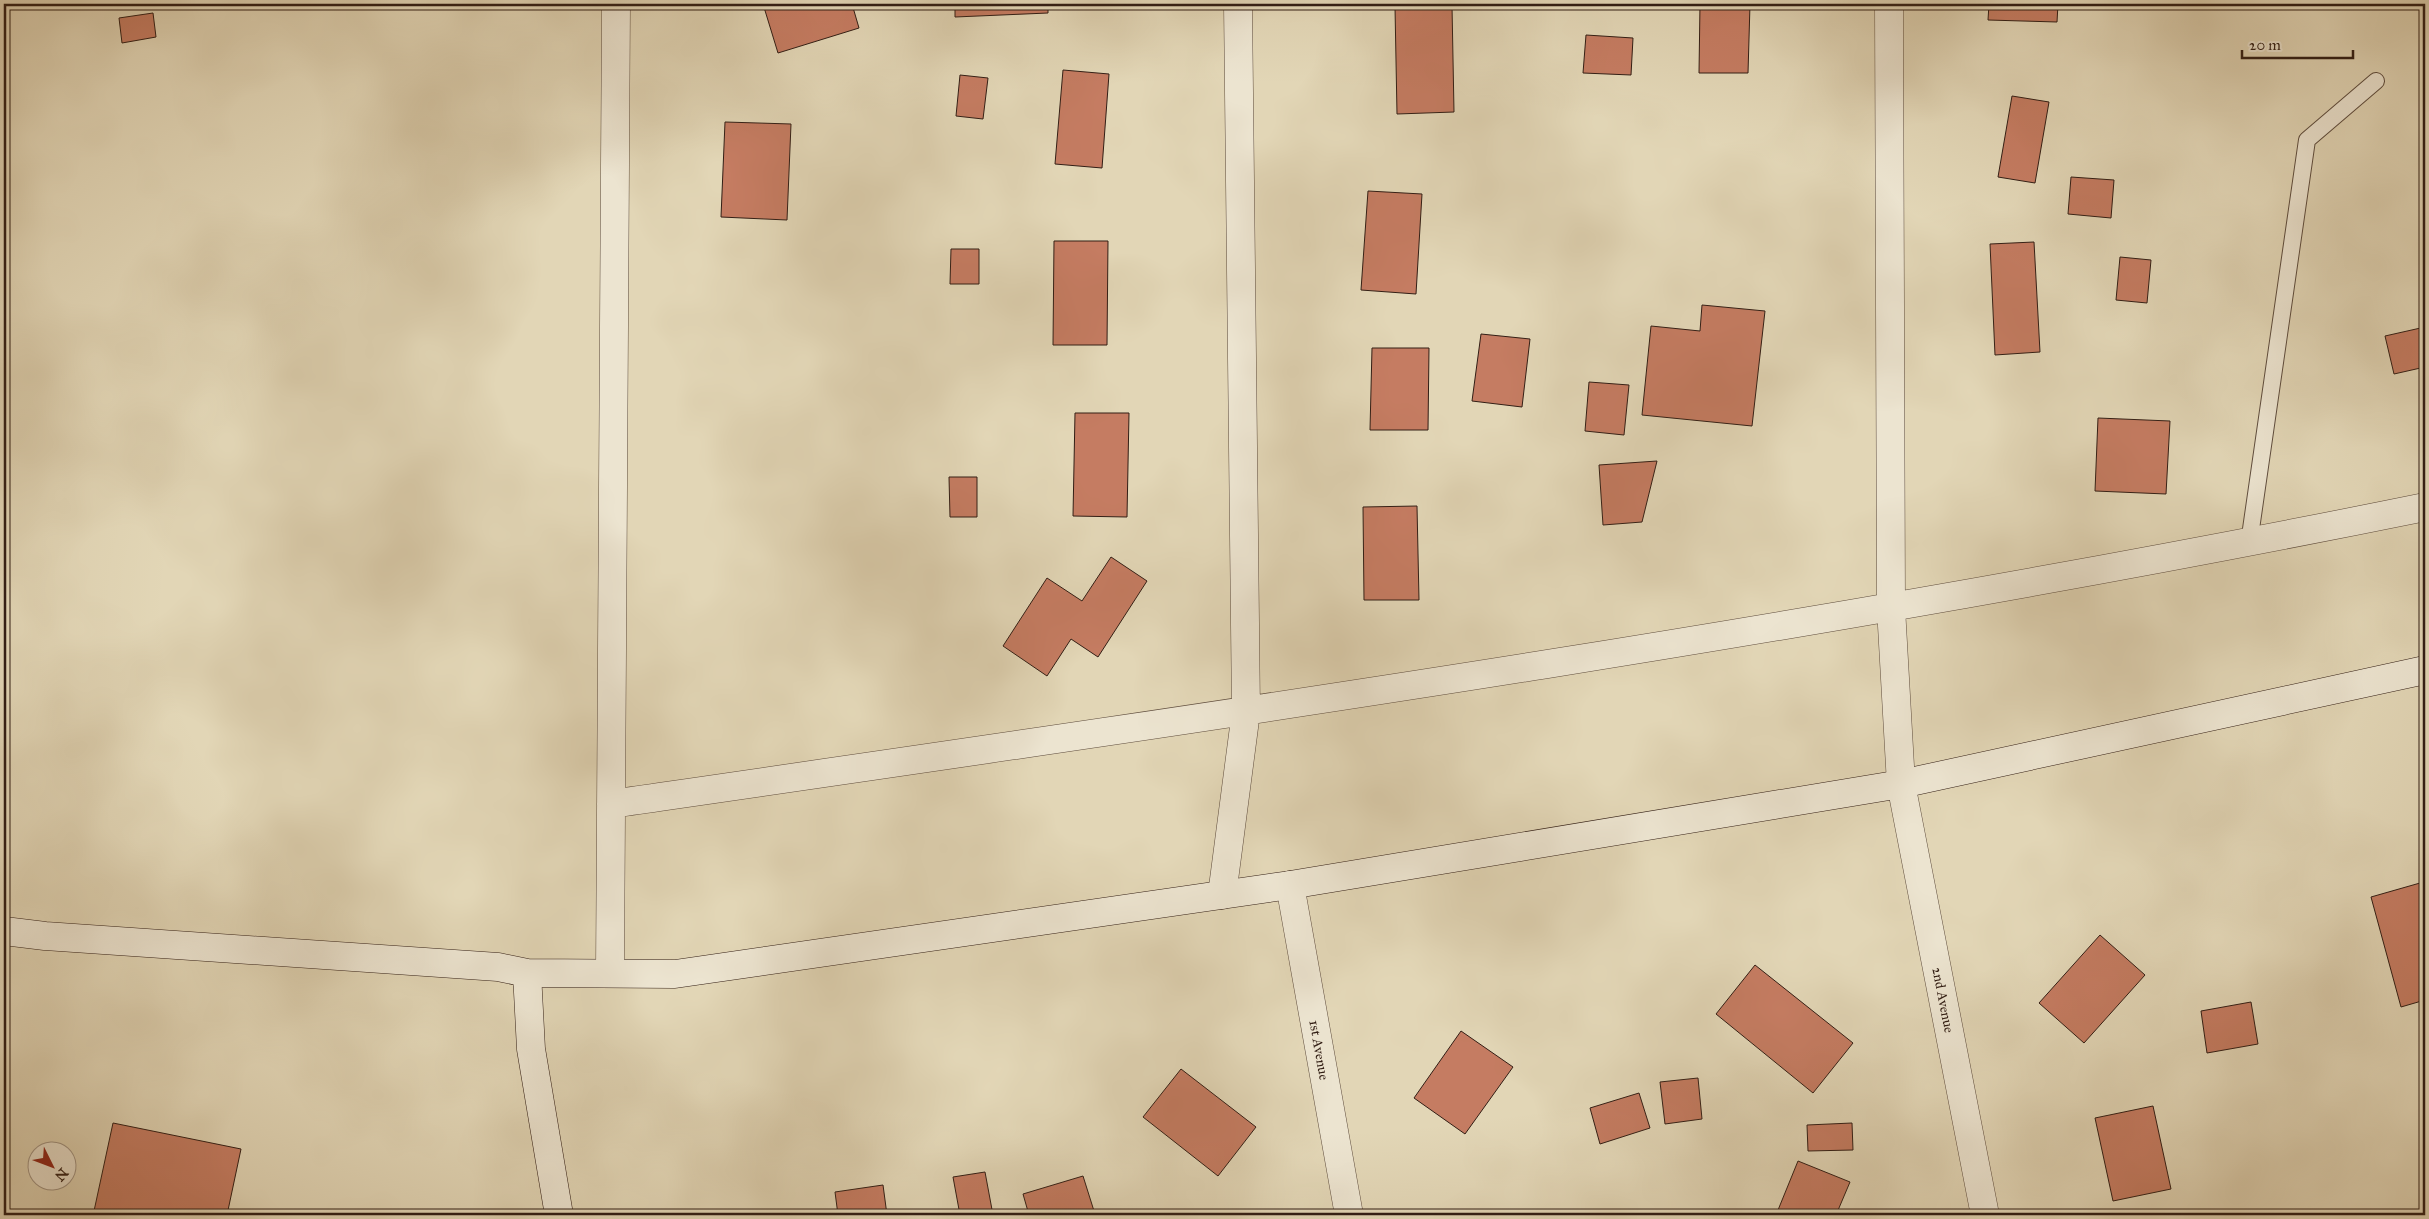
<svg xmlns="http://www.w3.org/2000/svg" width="2429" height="1219" font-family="'IM FELL Great Primer',serif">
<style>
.building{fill:#c57c62;stroke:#321e15}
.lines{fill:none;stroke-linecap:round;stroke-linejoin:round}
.lane-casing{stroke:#5e4c3d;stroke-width:18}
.street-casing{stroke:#5e4c3d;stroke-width:29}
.secondary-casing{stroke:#321e15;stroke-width:29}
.lane{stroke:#ece4d0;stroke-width:16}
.street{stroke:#ece4d0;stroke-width:28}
.secondary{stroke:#ece4d0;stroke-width:28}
.labels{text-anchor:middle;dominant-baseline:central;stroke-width:4;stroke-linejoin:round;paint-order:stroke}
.street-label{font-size:14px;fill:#321e15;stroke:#ece4d0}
</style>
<rect width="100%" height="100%" fill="#e2d6b6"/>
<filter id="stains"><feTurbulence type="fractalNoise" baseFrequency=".004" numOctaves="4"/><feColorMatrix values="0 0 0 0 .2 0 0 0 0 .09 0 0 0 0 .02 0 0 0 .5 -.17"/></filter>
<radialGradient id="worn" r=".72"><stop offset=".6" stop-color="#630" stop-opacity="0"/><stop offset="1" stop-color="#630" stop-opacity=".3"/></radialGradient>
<!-- building -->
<path class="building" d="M763 4H852L859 28 778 53Z
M955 4H1048V13L955 17Z
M1700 4H1750L1748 73H1699Z
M1989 4H2058L2057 22 1988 20Z
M1452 6 1454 112 1397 114 1395 7Z
M153 13 156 37 122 43 119 18Z
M1586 35 1633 38 1631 75 1583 73Z
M1063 70 1109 74 1102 168 1055 164Z
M960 75 988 78 983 119 956 116Z
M2012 96 2049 102 2035 183 1998 177Z
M725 122 791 124 787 220 721 217Z
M2071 177 2114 180 2111 218 2068 214Z
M1368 191 1422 194 1416 294 1361 290Z
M1054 241H1108L1107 345H1053Z
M2034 242 2040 352 1995 355 1990 244Z
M951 249H979V284H950Z
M2120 257 2151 260 2147 303 2116 300Z
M1702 305 1765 311 1752 426 1642 415 1651 326 1700 331Z
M2425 327V367L2394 374 2385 336Z
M1481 334 1530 339 1522 407 1472 401Z
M1372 348H1429L1428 430H1370Z
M1589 382 1629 385 1624 435 1585 431Z
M1075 413H1129L1127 517 1073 516Z
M2098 418 2170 421 2166 494 2095 491Z
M1657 461 1642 522 1603 525 1599 465Z
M949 477H977V517H950Z
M1417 506 1419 600H1364L1363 507Z
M1111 557 1147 581 1098 657 1071 639 1047 676 1003 646 1047 578 1082 601Z
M2420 883 2425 902V1000L2401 1007 2371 897Z
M2100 935 2145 975 2084 1043 2039 1003Z
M1755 965 1853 1043 1813 1093 1716 1014Z
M2251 1002 2258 1044 2207 1053 2201 1011Z
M1461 1031 1513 1067 1465 1134 1414 1098Z
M1181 1069 1256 1127 1218 1176 1143 1117Z
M1698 1078 1702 1119 1665 1124 1660 1082Z
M1639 1093 1650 1128 1600 1144 1590 1108Z
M2153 1106 2171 1189 2113 1201 2095 1118Z
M113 1123 241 1149 227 1215H115L94 1211Z
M1852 1123 1853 1150 1808 1151 1807 1125Z
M1798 1161 1850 1182 1836 1215H1776Z
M985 1172 993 1215H960L953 1177Z
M1083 1176 1094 1211 1078 1215H1029L1023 1194Z
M883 1185 887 1215H838L835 1192Z"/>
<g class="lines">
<!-- lane casing -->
<g class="lane-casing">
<path id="lane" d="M2249 543 2307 140 2376 81"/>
</g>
<!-- street casing -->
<g class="street-casing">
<path id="street" d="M1889 4 1891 608 1901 784 1985 1215
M611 804C1218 716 1825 629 2425 507
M1290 885 1349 1215
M1222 895 1246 712 1238 4
M610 973 616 4"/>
</g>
<!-- secondary casing -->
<g class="secondary-casing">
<path id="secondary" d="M4 931 45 936 498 967 527 973 675 974 1290 885 1901 784 2425 670
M527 973 531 1049 559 1215"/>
</g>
<!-- lane -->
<use href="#lane" class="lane"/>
<!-- street -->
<use href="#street" class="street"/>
<!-- secondary -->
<use href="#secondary" class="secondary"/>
</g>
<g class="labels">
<!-- street labels -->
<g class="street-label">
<text transform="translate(1943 1000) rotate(79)">2nd Avenue</text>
<text transform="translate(1319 1050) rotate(80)">1st Avenue</text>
</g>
</g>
<!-- margin -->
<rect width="2429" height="1219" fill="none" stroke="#e2d6b6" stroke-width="20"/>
<rect x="5" y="5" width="2419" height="1209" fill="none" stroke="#321e15" stroke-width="2.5"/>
<rect x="10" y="10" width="2409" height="1199" fill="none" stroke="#321e15"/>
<!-- north arrow -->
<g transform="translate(52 1166) rotate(132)"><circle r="24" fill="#ece4d0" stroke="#a29585"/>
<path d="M0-4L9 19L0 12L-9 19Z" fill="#8f2418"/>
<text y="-8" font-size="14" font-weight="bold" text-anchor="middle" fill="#321e15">N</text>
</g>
<!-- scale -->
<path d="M2242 50v8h111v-8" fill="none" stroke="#321e15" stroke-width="2.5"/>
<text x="2249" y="50" font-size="15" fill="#321e15" stroke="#ece4d0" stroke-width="4" paint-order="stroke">20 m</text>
<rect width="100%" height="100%" filter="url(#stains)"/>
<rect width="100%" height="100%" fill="url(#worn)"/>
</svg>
